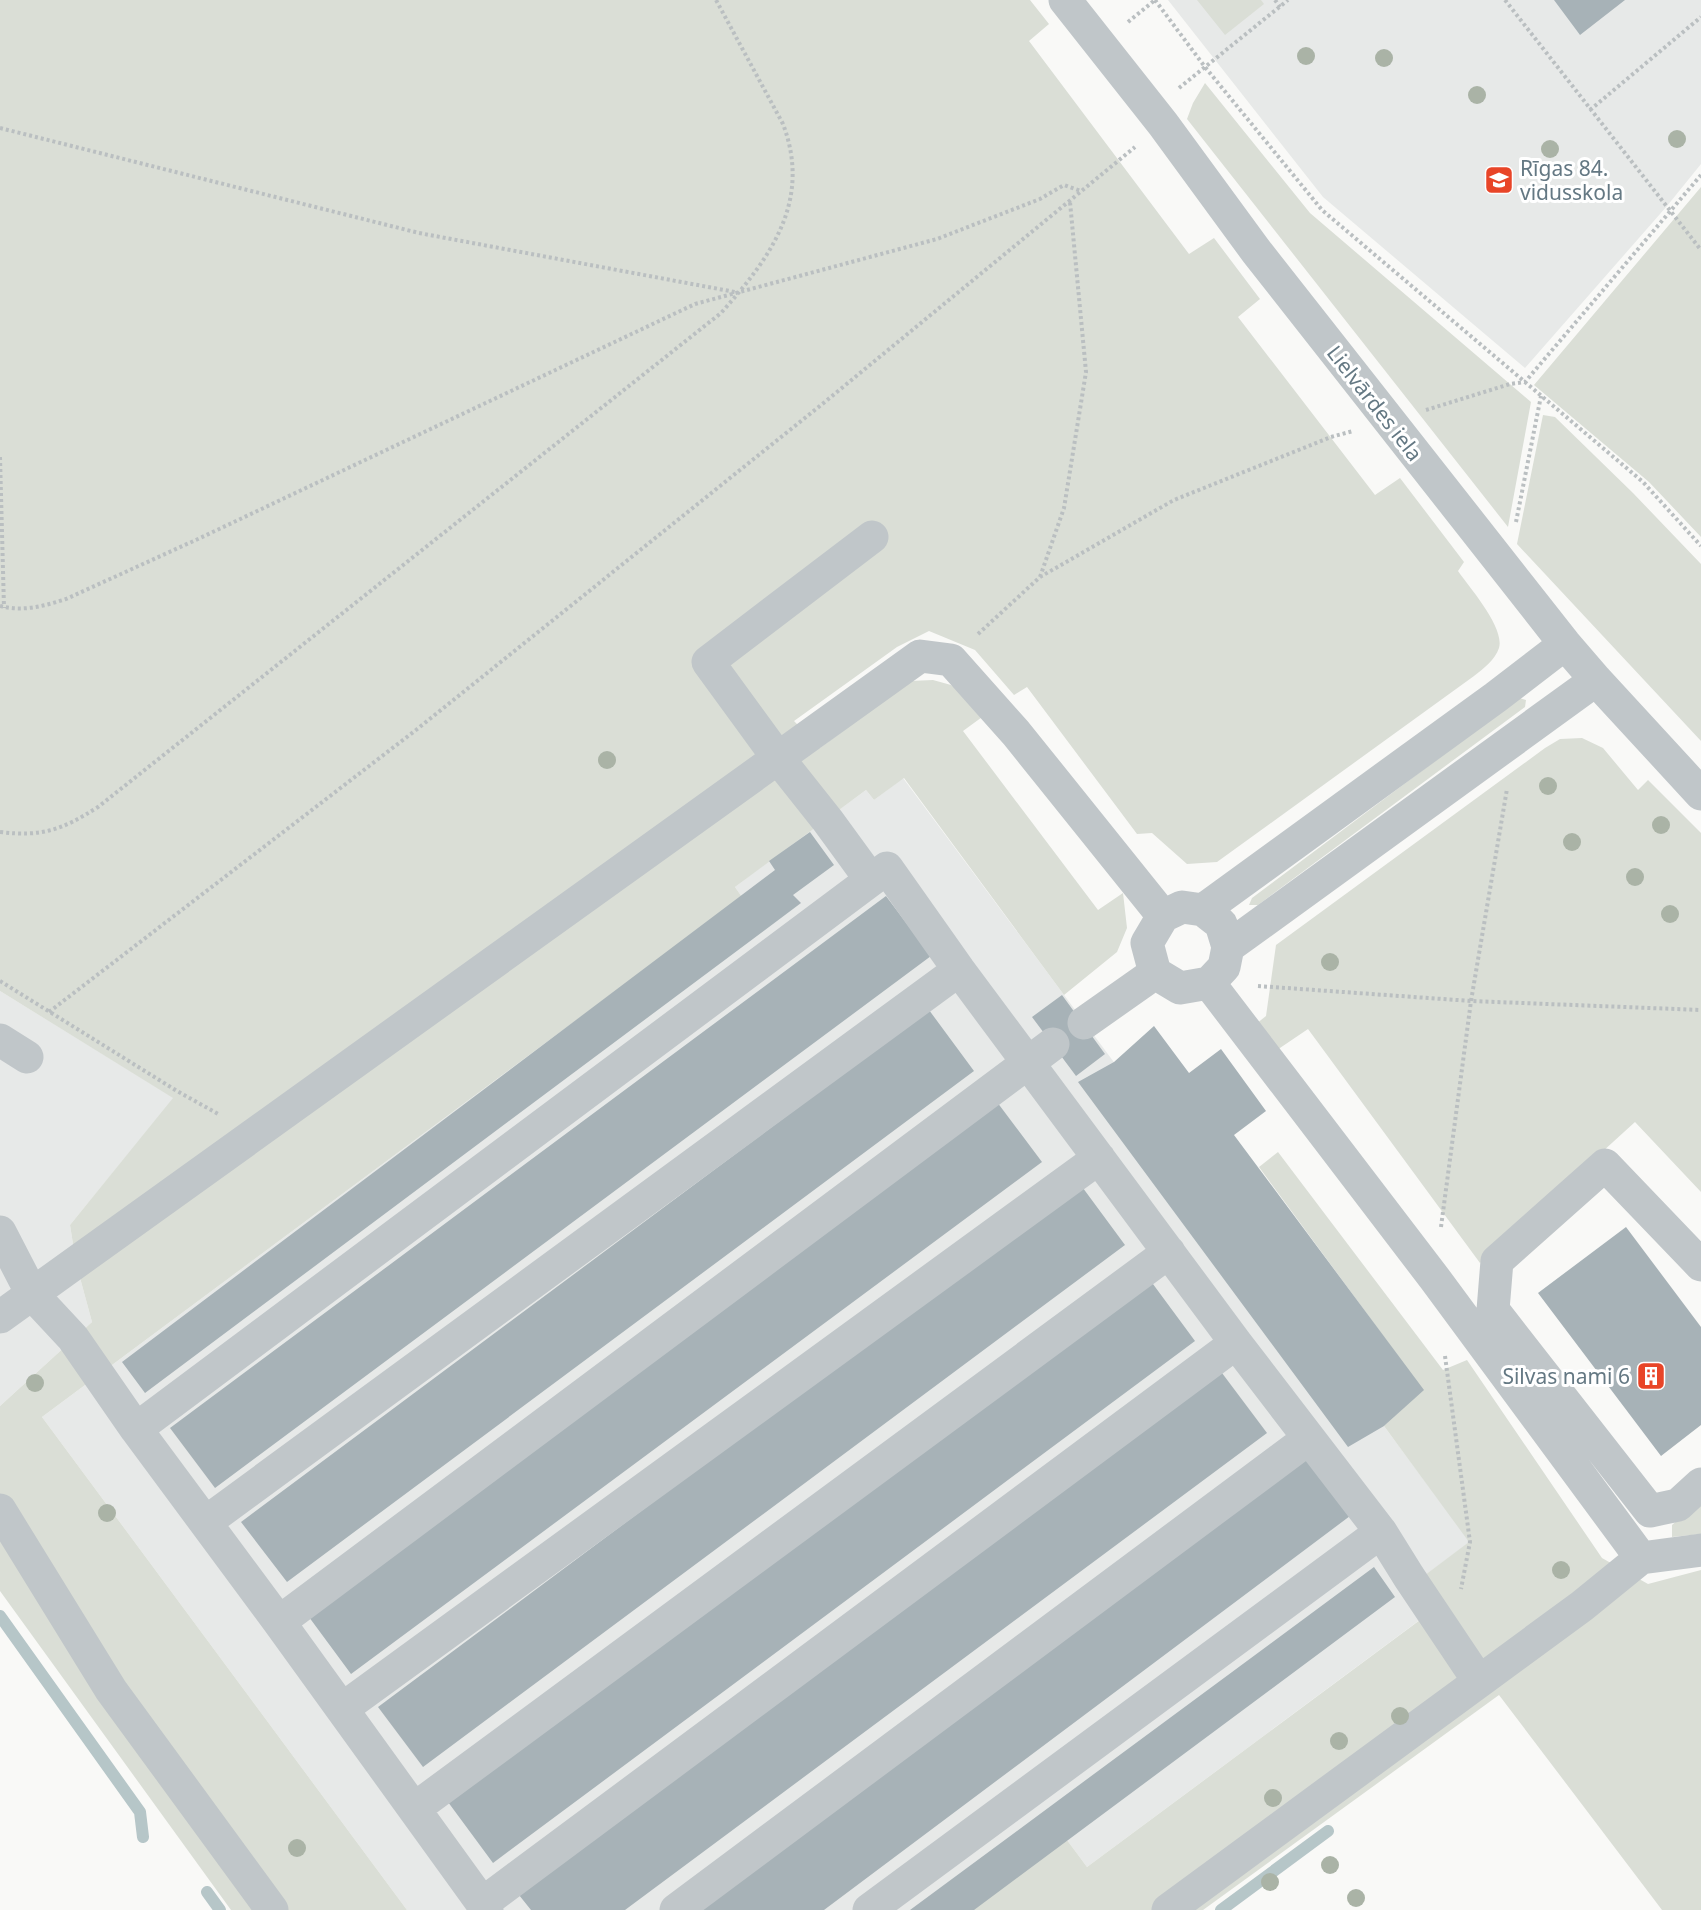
<svg xmlns="http://www.w3.org/2000/svg" width="1701" height="1910" font-family="'Noto Sans',sans-serif">
<style>
.built{fill:#e7e9e8}
.green{fill:#daded6}
.lines{fill:none;stroke-linecap:round;stroke-linejoin:round}
.stream{stroke:#b6c6c8;stroke-width:12}
.building{fill:#a7b2b7}
.path{stroke:#babfc1;stroke-width:4;stroke-dasharray:3 3;stroke-linecap:butt}
.minor{stroke:#c0c6c9;stroke-width:33}
.tree{fill:#aab3a6}
.labels{text-anchor:middle;dominant-baseline:central;stroke-width:6;stroke-linejoin:round;paint-order:stroke}
.poi-label{font-size:21px;fill:#647883;stroke:#fff;text-anchor:start}
.street-label{font-size:21px;fill:#647883;stroke:#fff}
</style>
<rect width="100%" height="100%" fill="#f9f9f7"/>
<!-- built -->
<path class="built" d="M1168 0H1701V164L1667 206 1525 368 1323 197Z
M903 778 1470 1542 1401 1593 1421 1619 1087 1867 1064 1836 964 1910H407L42 1417 742 897 735 887 769 861 866 790 874 800Z
M0 991 174 1098 70 1225 76 1263 92 1322 0 1406Z"/>
<!-- green -->
<path class="green" d="M0 0H1030L1049 24 1029 41 1189 254 1214 238 1260 299 1238 317 1375 495 1400 478 1464 562 1458 571C1470 588 1505 628 1499 648 1495 660 1484 668 1474 676L1217 862 1187 864 1152 833 1137 834 1027 687 1014 695 975 650 929 631 897 647 794 721 820 748 910 681 933 680 951 685 989 712 963 731 1098 910 1123 893 1127 928 1117 952 1064 995 904 778 874 800 866 790 735 887 742 897 42 1417 407 1910H231L0 1591V1406L92 1322 76 1263 70 1225 173 1098 0 991Z
M1197 0H1261L1264 4 1225 35Z
M1205 83 1310 213 1531 402 1508 527 1187 119 1193 103Z
M1701 187V537L1649 482 1534 385Z
M1543 415 1555 417 1633 493 1701 564V741L1517 544Z
M1519 698 1526 700 1525 707 1258 905H1249L1252 898Z
M1582 738 1603 748 1638 790 1648 780 1701 833V1192L1635 1122 1480 1263 1308 1029 1277 1050 1256 1024 1266 1016 1276 945 1545 748 1560 739Z
M1278 1152 1443 1370 1467 1360 1602 1558 1648 1584 1701 1570V1910H1662L1499 1695 1203 1910H964L1064 1836 1087 1867 1420 1620 1401 1593 1469 1542 1384 1426 1423 1390 1259 1167Z
M1701 1498V1534L1672 1537V1525Z"/>
<g class="lines">
<!-- stream -->
<path class="stream" d="M0 1616 140 1812 143 1837
M207 1892 220 1910
M1221 1910 1328 1831"/>
</g>
<!-- building -->
<path class="building" d="M1554 0H1625L1580 35Z
M810 832 834 865 793 895 801 903 145 1393 122 1362 775 870 769 861Z
M886 896 931 956 215 1488 170 1428Z
M1062 995 1105 1054 1076 1076 1032 1017Z
M929 1010 974 1071 287 1582 241 1522Z
M1154 1026 1189 1073 1221 1049 1266 1111 1234 1135 1424 1390 1384 1426 1348 1447 1078 1082 1114 1062Z
M997 1102 1042 1162 351 1674 306 1613Z
M1080 1184 1125 1245 423 1767 378 1707Z
M1626 1227 1701 1327V1425L1661 1456 1538 1293Z
M1150 1280 1195 1341 493 1863 448 1802Z
M1222 1373 1267 1433 625 1910H531L519 1895Z
M1305 1456 1350 1516 824 1910H698Z
M1374 1567 1395 1597 974 1910H910Z"/>
<g class="lines">
<!-- path -->
<path class="path" d="M1155 0 1205 67 1322 210 1643 482 1701 546
M1275 0 1280 7
M1505 0 1701 250
M1128 22 1155 0
M1179 88 1288 0
M1590 110 1701 17
M0 128 419 233 735 292
M1426 410 1510 384 1525 382 1701 175
M0 457 4 608
M1516 522 1541 396
M1040 577 1064 508 1086 372 1070 202
M0 606C23 612 44 606 66 599L198 539 695 304 937 239 1040 199 1064 185 1081 191
M978 634 1040 577 1174 500 1331 437 1353 431
M0 832C42 837 62 830 98 807L721 313C771 257 812 201 783 124L716 0
M0 981 177 1091 220 1115
M1258 986 1471 1001 1701 1010
M49 1012 416 730 826 401 1135 147
M1441 1227 1471 1001 1507 789
M1445 1356 1470 1542 1461 1589"/>
<!-- minor -->
<path class="minor" d="M1065 0 1163 124 1256 251 1565 644 1596 680 1701 794
M871 880 828 821 778 758 708 662 872 537
M1182 907 1203 910 1221 924 1228 947 1224 967 1209 983 1180 988 1155 973 1147 943 1163 916Z
M1203 910 1496 697 1565 644
M1228 947 1596 680
M1209 983 1435 1279 1641 1558
M1084 1023 1155 973
M0 1040 27 1057
M0 1232 32 1294 0 1317
M1701 1265 1605 1165 1497 1261 1493 1310 1650 1511 1678 1505 1701 1484
M136 1429 73 1338 32 1294 920 656 951 660 1016 733 1163 916
M0 1510 111 1690 272 1910
M206 1522 959 970
M1381 1532 1409 1577 1478 1680
M279 1622 1053 1044
M342 1709 1099 1158
M414 1809 1169 1252
M483 1903 1236 1343
M487 1910 279 1622 136 1429 887 868 959 970 1236 1343 1381 1532 869 1910
M676 1910 1308 1439
M1168 1910 1582 1606 1641 1558 1701 1550"/>
</g>
<!-- trees -->
<g class="tree">
<circle cx="1306" cy="56" r="9"/>
<circle cx="1384" cy="58" r="9"/>
<circle cx="1477" cy="95" r="9"/>
<circle cx="1677" cy="139" r="9"/>
<circle cx="1550" cy="149" r="9"/>
<circle cx="607" cy="760" r="9"/>
<circle cx="1548" cy="786" r="9"/>
<circle cx="1661" cy="825" r="9"/>
<circle cx="1572" cy="842" r="9"/>
<circle cx="1635" cy="877" r="9"/>
<circle cx="1670" cy="914" r="9"/>
<circle cx="1330" cy="962" r="9"/>
<circle cx="35" cy="1383" r="9"/>
<circle cx="107" cy="1513" r="9"/>
<circle cx="1561" cy="1570" r="9"/>
<circle cx="1400" cy="1716" r="9"/>
<circle cx="1339" cy="1741" r="9"/>
<circle cx="1273" cy="1798" r="9"/>
<circle cx="297" cy="1848" r="9"/>
<circle cx="1330" cy="1865" r="9"/>
<circle cx="1270" cy="1882" r="9"/>
<circle cx="1356" cy="1898" r="9"/>
</g>
<!-- icons -->
<defs>
<g id="school-square" transform="scale(1.5)"><rect x="-9" y="-9" width="18" height="18" rx="4" fill="#e84528" stroke="#fff"/><path d="M0-5L7-2L0 1L-7-2ZM-4 1L0 2.5L4 1V4Q0 6-4 4Z" fill="#fff"/></g>
<g id="building-square" transform="scale(1.5)"><rect x="-9" y="-9" width="18" height="18" rx="4" fill="#e84528" stroke="#fff"/><path d="M-4-6H4V6H1V3H-1V6H-4ZM-2.5-4.3h1.7v1.8h-1.7ZM.8-4.3h1.7v1.8H.8ZM-2.5-1h1.7V.8h-1.7ZM.8-1h1.7V.8H.8Z" fill="#fff"/></g>
</defs>
<g fill-rule="evenodd">
<use href="#school-square" x="1499" y="180"/>
<use href="#building-square" x="1651" y="1376"/>
</g>
<g class="labels">
<!-- poi labels -->
<g class="poi-label">
<text x="1520" y="168">Rīgas 84.<tspan x="1520" dy="24">vidusskola</tspan></text>
<text x="1630" y="1376" text-anchor="end">Silvas nami 6</text>
</g>
<!-- street labels -->
<g class="street-label">
<text transform="translate(1375 403) rotate(52)">Lielvārdes iela</text>
</g>
</g>
</svg>
